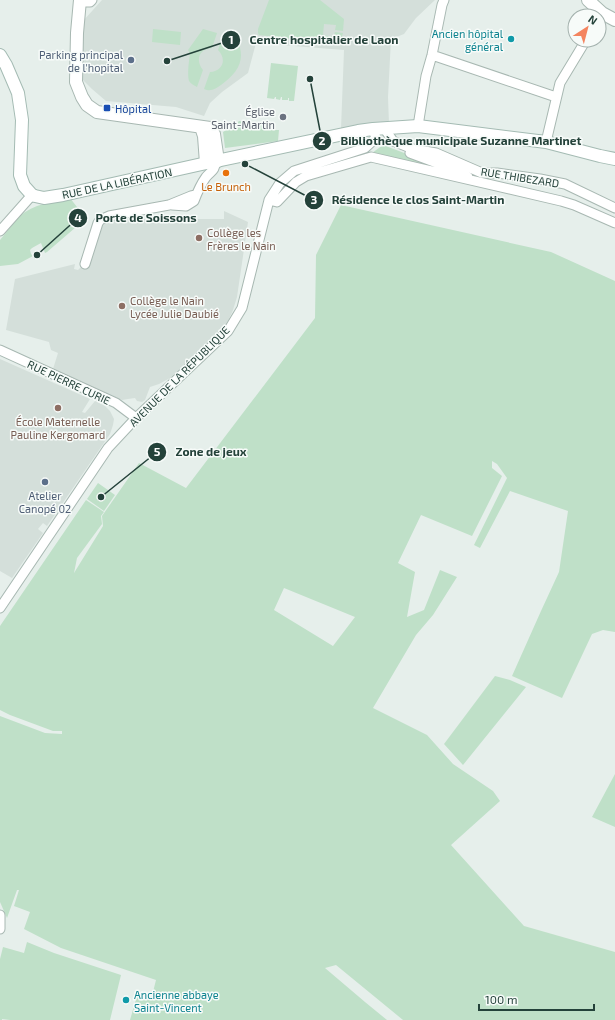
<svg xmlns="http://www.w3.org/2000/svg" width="615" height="1020" font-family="'Exo 2',sans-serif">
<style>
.built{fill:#d4dfda}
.green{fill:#bfe0c8;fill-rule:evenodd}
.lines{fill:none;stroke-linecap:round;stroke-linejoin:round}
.minor-casing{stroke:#a8b8b2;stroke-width:11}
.tertiary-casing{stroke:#a8b8b2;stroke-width:14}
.secondary-casing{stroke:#a4bbb3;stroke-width:14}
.minor{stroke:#fff;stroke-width:9}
.tertiary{stroke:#fff;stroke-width:12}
.secondary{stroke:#fff;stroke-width:12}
.culture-dot{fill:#0f9aa8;stroke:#f7fbf9;stroke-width:1.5}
.service-dot{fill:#5c6f8a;stroke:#f7fbf9;stroke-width:1.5}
.transit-dot{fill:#1a4fb4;stroke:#f7fbf9;stroke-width:1.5}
.worship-dot{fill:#6b7280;stroke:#f7fbf9;stroke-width:1.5}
.food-dot{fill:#e8710a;stroke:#f7fbf9;stroke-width:1.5}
.education-dot{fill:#8d6e63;stroke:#f7fbf9;stroke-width:1.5}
.labels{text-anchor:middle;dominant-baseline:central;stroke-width:3;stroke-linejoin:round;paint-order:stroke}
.culture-label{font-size:11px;fill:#0d838f;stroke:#f7fbf9;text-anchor:end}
.service-label{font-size:11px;fill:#4e5e75;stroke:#f7fbf9;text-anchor:end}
.transit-label{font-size:11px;fill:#164399;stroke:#f7fbf9;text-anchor:start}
.worship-label{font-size:11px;fill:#5b616d;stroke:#f7fbf9;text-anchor:end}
.street-label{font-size:11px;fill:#24423a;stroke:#f7fbf9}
.food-label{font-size:11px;fill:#c56008;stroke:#f7fbf9}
.education-label{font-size:11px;fill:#785e54;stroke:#f7fbf9;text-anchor:start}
.leader{fill:none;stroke:#24423a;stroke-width:1.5}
.callout-dot{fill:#24423a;stroke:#f7fbf9;stroke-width:1.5}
.mark-label{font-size:12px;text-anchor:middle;font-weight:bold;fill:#fff}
.callout-label{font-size:12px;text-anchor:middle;font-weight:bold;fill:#24423a;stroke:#f7fbf9;stroke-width:3;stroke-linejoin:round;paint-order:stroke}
</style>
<rect width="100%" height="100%" fill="#e6efeb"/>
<!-- built -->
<path class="built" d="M102 0H435L416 18 404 34 391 39 388 97 389 124 341 129 344 50 256 43 248 73 222 92 210 103 204 116 176 107 106 101 92 89 82 79 83 21Z
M224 211 248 222 237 297 233 310 228 321 218 333 170 378 159 384 150 387 145 400 142 402 137 401 135 398 128 399 122 400 53 369 58 353 51 350 49 342 6 330 15 279 75 264 74 269 78 270 81 267 86 268 102 224 109 219H224Z
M0 359 90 399 82 412 85 413 95 401 105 406 110 411 114 419 113 425 110 434 47 526 43 523 38 529 43 533 12 578 0 571Z"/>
<!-- green -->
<path class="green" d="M269 0H320L344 19 343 31 335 30 336 25 324 24 323 35 328 36V43L259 35 258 33V29Z
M153 29 181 32 180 45 152 42Z
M203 29 217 33 212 48C199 49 195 60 203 70L197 87C194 85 191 84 189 81 187 75 189 60 190 54L188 50Z
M335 32 343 33C341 41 338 43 330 43L331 36H334Z
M223 35 237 40C247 60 237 73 221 85 215 89 211 92 204 89L210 72C223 71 227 59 218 50Z
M271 63 298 66 294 101H289V98H288V100H282V97H281L280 100 276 99V97H275L274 99 267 98Z
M239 121 252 123H258L260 124V123L265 124H272L271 128H270L271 130H279L278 141 225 148 223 132 236 124Z
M383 145 455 172 454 174 372 153Z
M70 198 84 216 83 221 47 252 45 253 41 243 32 248 30 250 31 254 33 256 18 264 0 266V240C7 232 13 223 20 216 33 204 53 202 70 198Z
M341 205 551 252 615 281V632L603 630 592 634 562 698 512 676 541 611 559 572 568 511 510 491 480 548 474 545 507 478 497 464 492 461V468L502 476 472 536 421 515 398 563 415 572 407 617 424 610 440 570 457 577 433 615 416 635 373 708 427 735 453 764 493 791 500 801 451 845 524 926 615 952V1020H403L336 965 325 968 365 1002 387 1020H130L137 996 151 1000 156 980 61 948 24 929 30 912 14 906 19 890H17L7 918 0 902V716L45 733 62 734V731H53L10 715 0 710V626L86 500 104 512 101 516 102 524 77 558 74 573 103 526 102 516 139 463 186 488 315 318 316 255ZM284 588 355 617 333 646 274 610Z
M98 483 115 495 104 511 87 499Z
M495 676 510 680 526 687 463 765 444 744Z
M615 774V827L592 817Z
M27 942 54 953 121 975 110 1020H10L2 1019V1020H0V959L3 947 24 953Z"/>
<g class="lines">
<!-- minor casing -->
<g class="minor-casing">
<path id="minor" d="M80 2H90L92 0
M432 55 556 97
M418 126 426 76 432 55 442 5 444 0
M384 128 393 141 413 149 436 153 482 173H497L540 179 565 184 615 208
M546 142 560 83 586 40
M410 153 453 169 468 177
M269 200 277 202 296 182 306 176 371 157 561 201 574 205 615 223
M172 205 186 206 194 201C197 193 201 184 206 177 212 170 214 172 216 161
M0 231 32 195
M85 264 98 223 100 220 109 216 169 205 191 196 196 195
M0 350 116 403 136 418
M0 608 108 448 136 418 228 331 242 308 269 200 280 183 294 171 365 148 376 138 373 129
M0 915V929"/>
</g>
<!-- tertiary casing -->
<g class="tertiary-casing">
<path id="tertiary" d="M80 0 77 33 76 82 82 97 87 105 97 112 210 128 214 134 218 161
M588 0 602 13 615 20
M201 127 204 136 206 163"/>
</g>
<!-- secondary casing -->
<g class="secondary-casing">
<path id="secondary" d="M0 55 6 65 18 93 22 120 20 175 24 186 32 195 35 196 44 198 63 195 202 164 358 131 373 129 418 126 546 142 600 156 615 159"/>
</g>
<!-- minor -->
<use href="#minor" class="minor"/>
<!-- tertiary -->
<use href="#tertiary" class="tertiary"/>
<!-- secondary -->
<use href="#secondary" class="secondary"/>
</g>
<!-- markers -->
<g class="culture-dot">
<circle cx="511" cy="39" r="4"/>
<circle cx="126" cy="1000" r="4"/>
</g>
<g class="service-dot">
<circle cx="131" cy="60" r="4"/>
<circle cx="45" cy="482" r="4"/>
</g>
<rect class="transit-dot" x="103" y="104" width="8" height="8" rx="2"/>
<circle class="worship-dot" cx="283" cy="117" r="4"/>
<circle class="food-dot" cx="226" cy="173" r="4"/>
<g class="education-dot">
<circle cx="199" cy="238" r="4"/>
<circle cx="122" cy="306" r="4"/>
<circle cx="58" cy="408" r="4"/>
</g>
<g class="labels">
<!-- culture labels -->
<g class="culture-label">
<text x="503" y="33">Ancien hôpital<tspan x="503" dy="13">général</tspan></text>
<text x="134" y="994" text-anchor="start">Ancienne abbaye<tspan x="134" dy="13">Saint-Vincent</tspan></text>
</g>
<!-- service labels -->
<g class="service-label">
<text x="123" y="54">Parking principal<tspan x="123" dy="13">de l'hopital</tspan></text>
<text x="45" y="495" text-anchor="middle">Atelier<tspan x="45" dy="13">Canopé 02</tspan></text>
</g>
<!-- transit labels -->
<g class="transit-label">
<text x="115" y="108">Hôpital</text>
</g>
<!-- worship labels -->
<g class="worship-label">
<text x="275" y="111">Église<tspan x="275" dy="13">Saint-Martin</tspan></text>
</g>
<!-- street labels -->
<g class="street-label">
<text transform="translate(520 177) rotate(9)">RUE THIBEZARD</text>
<text transform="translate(117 183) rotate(-12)">RUE DE LA LIBÉRATION</text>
<text transform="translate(179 376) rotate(-45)">AVENUE DE LA RÉPUBLIQUE</text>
<text transform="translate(69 382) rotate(25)">RUE PIERRE CURIE</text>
</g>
<!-- food labels -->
<g class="food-label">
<text x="226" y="186">Le Brunch</text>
</g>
<!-- education labels -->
<g class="education-label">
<text x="207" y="232">Collège les<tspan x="207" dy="13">Frères le Nain</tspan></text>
<text x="130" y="300">Collège le Nain<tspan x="130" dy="13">Lycée Julie Daubié</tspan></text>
<text x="58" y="421" text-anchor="middle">École Maternelle<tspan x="58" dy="13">Pauline Kergomard</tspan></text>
</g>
</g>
<!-- callouts -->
<path class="leader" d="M167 61L231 40M310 79L322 141M245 164L314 200M37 255L78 218M101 497L157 452"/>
<g class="callout-dot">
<circle cx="167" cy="61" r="4"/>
<circle cx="310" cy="79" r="4"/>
<circle cx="245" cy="164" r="4"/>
<circle cx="37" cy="255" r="4"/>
<circle cx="101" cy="497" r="4"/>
<circle cx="231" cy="40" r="10"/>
<circle cx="322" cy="141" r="10"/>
<circle cx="314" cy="200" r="10"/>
<circle cx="78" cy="218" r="10"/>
<circle cx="157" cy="452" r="10"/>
</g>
<g class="mark-label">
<text x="231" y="44">1</text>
<text x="322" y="145">2</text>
<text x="314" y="204">3</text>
<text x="78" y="222">4</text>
<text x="157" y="456">5</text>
</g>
<g class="callout-label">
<text x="324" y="44">Centre hospitalier de Laon</text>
<text x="461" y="145">Bibliothèque municipale Suzanne Martinet</text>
<text x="418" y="204">Résidence le clos Saint-Martin</text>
<text x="146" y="222">Porte de Soissons</text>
<text x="211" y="456">Zone de jeux</text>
</g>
<!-- north arrow -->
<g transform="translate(587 28) rotate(36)"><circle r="19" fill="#f7fbf9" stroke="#a3b1ad"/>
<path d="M0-3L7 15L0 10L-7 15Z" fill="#f4845f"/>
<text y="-6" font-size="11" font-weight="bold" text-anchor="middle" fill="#24423a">N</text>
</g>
<!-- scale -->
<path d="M479 1004v6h115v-6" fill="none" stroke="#24423a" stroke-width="2"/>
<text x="485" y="1004" font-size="12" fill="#24423a" stroke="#f7fbf9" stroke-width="3" paint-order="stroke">100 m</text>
</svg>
